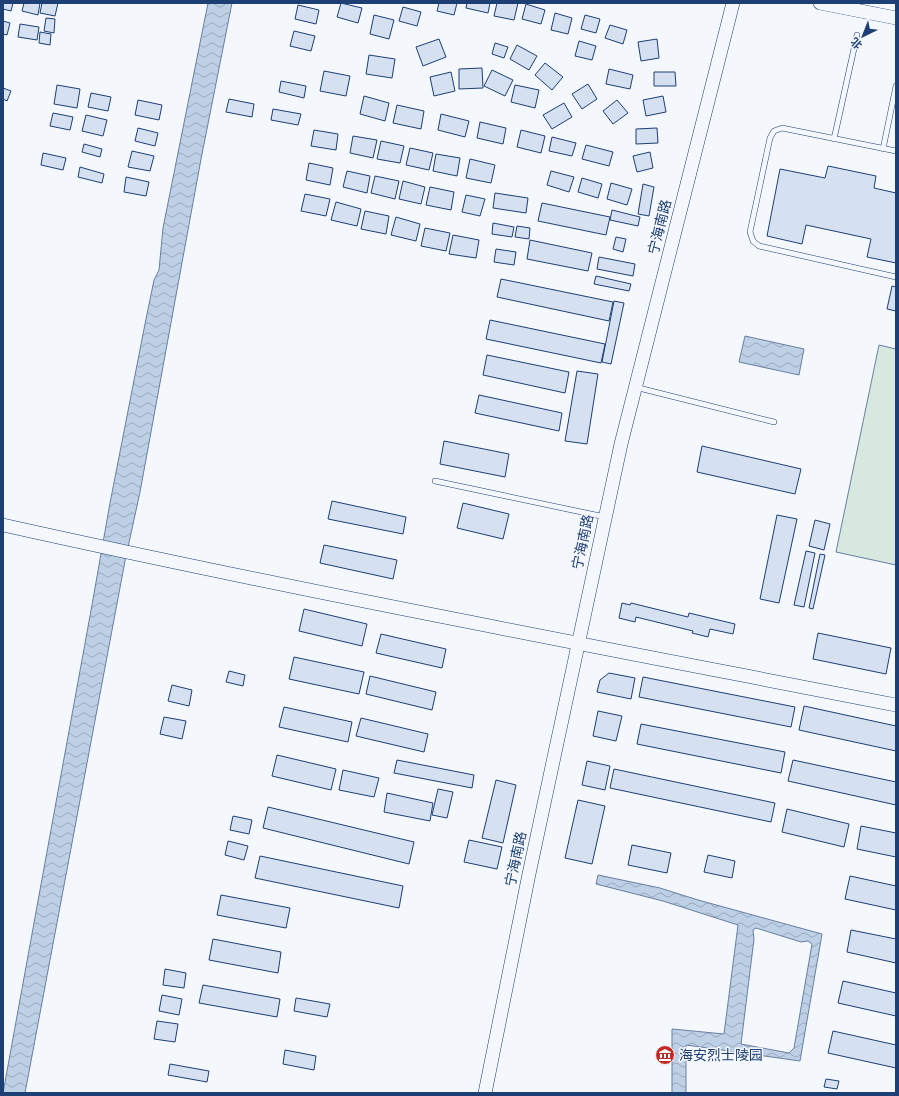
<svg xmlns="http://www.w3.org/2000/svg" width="899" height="1096" font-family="'Nunito Sans','Noto Sans SC',sans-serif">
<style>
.grass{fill:#d7e8df;stroke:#687fa3}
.water{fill:url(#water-waves);stroke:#687fa3;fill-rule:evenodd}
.building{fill:#d5e0f0;stroke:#1d3f73}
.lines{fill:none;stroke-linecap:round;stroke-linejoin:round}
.lane-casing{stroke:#1d3f73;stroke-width:6}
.secondary-casing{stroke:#1d3f73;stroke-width:14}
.lane{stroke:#f4f7fb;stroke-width:5}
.secondary{stroke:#f4f7fb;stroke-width:13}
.labels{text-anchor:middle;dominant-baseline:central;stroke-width:3;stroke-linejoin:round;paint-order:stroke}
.street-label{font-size:14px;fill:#1d3f73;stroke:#f4f7fb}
.poi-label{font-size:14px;fill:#1d3f73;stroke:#f4f7fb;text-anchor:start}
</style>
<defs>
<pattern id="water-waves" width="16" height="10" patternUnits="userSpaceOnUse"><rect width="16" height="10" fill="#bed0e5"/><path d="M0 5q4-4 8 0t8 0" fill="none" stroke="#9aaabe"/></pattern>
</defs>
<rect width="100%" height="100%" fill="#f4f7fb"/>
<!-- grass -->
<path class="grass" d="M879 345 896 349V565L836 552Z"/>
<!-- water -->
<path class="water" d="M208 3H232L201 159 140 492 125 561 25 1093H3L92 605 110 503 145 324 154 280 159 270 163 228Z
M745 336 804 349 799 375 739 362Z
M598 875 660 888 698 900 822 934 800 1061 686 1045V1093H672V1029L724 1034 738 925 663 901 596 884ZM756 928 801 942 808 941 812 944 794 1048 789 1053 741 1044 754 939 753 930Z"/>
<!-- building -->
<path class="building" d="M3 3H13L11 11 3 9Z
M24 3H40L38 15 22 11Z
M42 3H58L55 16 40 13Z
M341 3 362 8 358 23 337 17Z
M439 3H457L454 15 437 11Z
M467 3H490L488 13 466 8Z
M497 3H518L514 20 494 16Z
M526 4 545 10 541 24 522 19Z
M298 5 319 10 316 24 295 19Z
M403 7 421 12 417 26 399 21Z
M555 13 572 18 568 34 551 30Z
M374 15 394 20 389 39 370 34Z
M585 15 600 19 596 33 581 29Z
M46 18 55 19 54 33 44 31Z
M3 21 10 23 7 35 3 34Z
M20 24 39 27 37 40 18 37Z
M610 25 627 30 623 44 605 38Z
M294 31 315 36 311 51 290 46Z
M40 32 51 34 50 45 39 43Z
M439 39 446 57 423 66 416 47Z
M657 39 659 58 641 61 638 42Z
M579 41 596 46 592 60 575 56Z
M495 43 508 47 504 58 492 54Z
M517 45 537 56 529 70 510 59Z
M369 55 395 59 392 78 366 74Z
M545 63 563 77 552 90 535 75Z
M482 68 483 88 459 89V69Z
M609 69 633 75 630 89 606 84Z
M492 70 513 80 505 96 484 86Z
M324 71 350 76 346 96 320 91Z
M451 72 455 91 434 96 430 77Z
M654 72H675L676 86H654Z
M281 81 306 86 304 98 279 92Z
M588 84 597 99 582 109 572 94Z
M57 85 80 89 77 108 54 104Z
M515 85 539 90 535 108 511 102Z
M3 88 11 91 7 101 3 99Z
M91 93 111 97 108 111 88 107Z
M364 96 389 103 385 121 360 114Z
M663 96 666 112 646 116 643 100Z
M229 99 254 104 252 117 226 112Z
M138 100 162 105 159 120 135 115Z
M617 100 628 113 613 124 603 111Z
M564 103 572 117 552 129 543 115Z
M397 105 424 111 421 129 393 123Z
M273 109 301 114 298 125 271 120Z
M53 113 73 117 70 130 50 126Z
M441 114 469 121 465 137 438 130Z
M86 115 107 120 103 136 82 131Z
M480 122 506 128 503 144 477 138Z
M138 128 158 133 155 146 135 141Z
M657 128 658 143 636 144V129Z
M314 130 338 134 336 150 311 146Z
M521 130 545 136 541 153 517 147Z
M353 136 377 140 373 158 350 153Z
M552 137 576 143 572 156 549 151Z
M381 141 404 146 400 163 377 159Z
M84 144 102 149 100 157 82 152Z
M586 145 613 152 609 166 582 159Z
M410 148 433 153 429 170 406 165Z
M132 151 154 156 150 171 128 167Z
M650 152 653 168 637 172 633 156Z
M43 153 66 158 63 170 41 165Z
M436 154 460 158 457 176 433 171Z
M470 159 495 165 491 183 466 178Z
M309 163 333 168 330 185 306 180Z
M828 166 876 176 874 188 896 193V263L867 257 871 239 806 225 802 244 767 236 780 169 825 178Z
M80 167 104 174 102 183 78 177Z
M347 171 370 176 367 193 343 187Z
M551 171 574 177 569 192 547 185Z
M375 176 399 181 395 199 371 193Z
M126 177 149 182 146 196 124 192Z
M582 178 602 184 598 198 578 192Z
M403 181 425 187 421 204 399 199Z
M611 183 632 189 627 205 607 199Z
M643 184 654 187 649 216 638 214Z
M430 187 454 192 451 210 426 205Z
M495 193 528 198 526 213 493 208Z
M305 194 330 199 326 216 301 211Z
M466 195 485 199 480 216 462 212Z
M336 202 361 209 357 226 331 220Z
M542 203 610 217 606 235 538 221Z
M612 210 640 217 638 226 610 220Z
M365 211 389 216 386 234 361 229Z
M396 217 420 224 416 241 391 235Z
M493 223 514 227 512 237 492 234Z
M517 226 530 228 529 239 515 237Z
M425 228 450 233 446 251 421 246Z
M453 235 479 240 476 258 449 254Z
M616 237 626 239 623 252 613 249Z
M530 240 592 253 588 271 527 259Z
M496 249 516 252 514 265 494 262Z
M599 257 635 264 633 276 597 269Z
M596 276 631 284 629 291 594 284Z
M501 279 613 302 609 321 497 297Z
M892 286 896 287V311L887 309Z
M614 301 624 303 611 364 602 362Z
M490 320 605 344 601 363 486 339Z
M487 355 569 372 565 393 483 375Z
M577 371 598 374 587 444 565 441Z
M479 395 562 413 559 431 475 413Z
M444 441 509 454 505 477 440 464Z
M702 446 801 469 795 494 697 472Z
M332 501 406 517 403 534 328 519Z
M463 503 509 514 503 539 457 528Z
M777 515 797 519 779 603 760 599Z
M815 520 830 524 824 550 809 546Z
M324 545 397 560 393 579 320 563Z
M806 551 815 553 804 607 794 605Z
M820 554 825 555 813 609 809 608Z
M622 603 630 605 631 603 688 617 689 613 735 624 733 634 710 629 708 637 692 633 693 631 636 617 635 622 619 618Z
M304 609 367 624 362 646 299 631Z
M818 633 891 648 886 674 813 659Z
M381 634 446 649 442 668 376 653Z
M294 657 364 672 359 694 289 679Z
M229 671 245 675 243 686 226 682Z
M609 673 635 678 631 699 597 692 600 680Z
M370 676 436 692 432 710 366 694Z
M643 677 795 707 791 727 639 697Z
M172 685 192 690 189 706 168 701Z
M804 706 896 726V751L799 730Z
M284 707 352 722 348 742 279 727Z
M598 711 622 716 616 741 593 736Z
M164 717 186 721 182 739 160 734Z
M361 718 428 734 424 752 356 736Z
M641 724 785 752 781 773 637 744Z
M277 755 336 769 331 790 272 776Z
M397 760 474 775 472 788 394 773Z
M793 760 896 782V805L788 781Z
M587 761 610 766 605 790 582 785Z
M614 769 775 803 771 822 610 788Z
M343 770 379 778 374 797 339 790Z
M496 780 516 785 503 843 482 838Z
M438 789 453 792 447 818 432 815Z
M387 793 433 803 430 821 384 812Z
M578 800 605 806 592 864 565 858Z
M268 807 414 842 409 864 263 828Z
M787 809 849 824 844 847 782 832Z
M233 816 252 820 249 834 230 830Z
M861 826 896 833V857L857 849Z
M469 840 502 847 497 869 464 862Z
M228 841 248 846 244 860 225 855Z
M632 845 671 853 667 873 628 865Z
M708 855 735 861 732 878 704 872Z
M260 856 403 886 399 908 255 878Z
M850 876 896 886V910L845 899Z
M221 895 290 908 286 928 217 915Z
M851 930 896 939V963L847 952Z
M213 939 281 952 278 973 209 960Z
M165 969 186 973 184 988 163 985Z
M843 981 896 993V1016L838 1003Z
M203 985 280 999 277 1017 199 1003Z
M162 995 182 999 179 1015 159 1011Z
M296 998 330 1004 327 1017 294 1011Z
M157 1021 178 1024 175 1042 154 1039Z
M833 1031 896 1045V1068L828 1053Z
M285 1050 316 1056 314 1070 283 1064Z
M170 1064 209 1071 207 1082 168 1075Z
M826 1079 839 1081 837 1089 824 1087Z"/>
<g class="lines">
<!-- lane casing -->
<g class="lane-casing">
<path id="lane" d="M834 139 857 35
M883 149 896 86
M896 151 782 128 774 131 770 138 750 232 753 241 759 246 896 277
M635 387 774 422
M435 481 605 517"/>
</g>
<!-- secondary casing -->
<g class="secondary-casing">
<path id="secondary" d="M820 3 896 18
M3 525C299 591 598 647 896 705
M485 1093 529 874 621 444 733 3"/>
</g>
<!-- lane -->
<use href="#lane" class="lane"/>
<!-- secondary -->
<use href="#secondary" class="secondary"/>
</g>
<!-- icons -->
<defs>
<g id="museum-disc" transform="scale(1)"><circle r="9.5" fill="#c62828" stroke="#f4f7fb"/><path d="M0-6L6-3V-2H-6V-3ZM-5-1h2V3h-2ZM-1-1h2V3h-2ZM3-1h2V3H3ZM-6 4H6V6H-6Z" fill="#fff"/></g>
</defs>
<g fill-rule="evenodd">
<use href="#museum-disc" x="665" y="1055"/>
</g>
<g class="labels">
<!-- street labels -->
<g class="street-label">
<text transform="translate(660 227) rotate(-76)">宁海南路</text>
<text transform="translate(583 542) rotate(-78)">宁海南路</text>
<text transform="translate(516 859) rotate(-78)">宁海南路</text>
</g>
<!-- poi labels -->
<g class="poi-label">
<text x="679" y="1055">海安烈士陵园</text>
</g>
</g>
<!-- border -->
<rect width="899" height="1096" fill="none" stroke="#1d3f73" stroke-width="8"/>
<!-- north arrow -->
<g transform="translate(863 36) rotate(223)" stroke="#f4f7fb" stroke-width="3" paint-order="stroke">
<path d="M0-3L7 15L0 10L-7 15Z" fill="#1d3f73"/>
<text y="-6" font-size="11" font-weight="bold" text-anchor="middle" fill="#1d3f73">北</text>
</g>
</svg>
